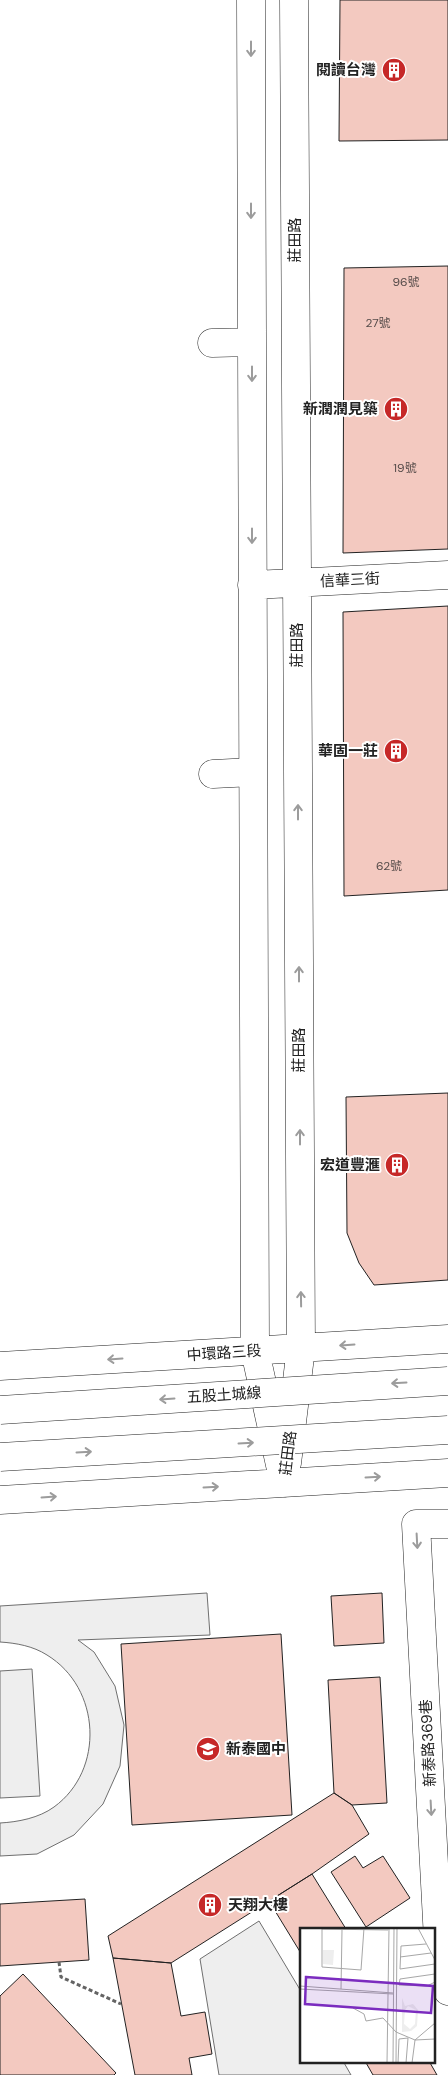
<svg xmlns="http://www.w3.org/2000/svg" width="448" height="2075" font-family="'DM Sans','Noto Sans TC',sans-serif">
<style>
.green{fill:#eee;stroke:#6f6f6f}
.building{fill:#f3c9c0;stroke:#222}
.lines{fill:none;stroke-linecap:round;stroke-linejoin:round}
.minor-casing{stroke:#222;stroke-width:29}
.path{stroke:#646464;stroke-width:3;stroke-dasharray:4 2.5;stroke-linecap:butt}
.minor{stroke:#fff;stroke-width:28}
.highway-bridge-casing{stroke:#222;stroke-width:29;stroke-linecap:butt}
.highway-bridge{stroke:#fff;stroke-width:28}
.oneway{stroke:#9c9c9c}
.labels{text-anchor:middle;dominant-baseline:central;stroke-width:4;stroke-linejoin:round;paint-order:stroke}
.number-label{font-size:12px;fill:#564c4a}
.poi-label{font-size:15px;font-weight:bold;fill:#222;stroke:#fff;text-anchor:end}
.street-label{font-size:15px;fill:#222;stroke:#fff}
.inset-road{fill:none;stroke:#a7a7a7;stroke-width:1}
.view{fill:#7b2cbf;fill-opacity:0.15;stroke:#7b2cbf;stroke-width:2.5}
.inset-edge{fill:none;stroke:#222;stroke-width:2.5}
</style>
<rect width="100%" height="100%" fill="#fff"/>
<!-- green -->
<path class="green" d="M207 1593 210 1635 78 1640 94 1652 115 1686 124 1725 120 1766 103 1804 74 1835 37 1854 0 1856V1823C18 1822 39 1818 54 1807 105 1770 101 1688 47 1655 33 1646 16 1643 0 1642V1606Z
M32 1669 40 1796 0 1798V1671Z
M259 1921 302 1993V2061H343L351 2075H219L200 1959Z"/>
<!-- building -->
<path class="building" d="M340 0H448V140L339 141Z
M448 266V549L343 553 344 268Z
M448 606V890L344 896 343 612Z
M448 1093V1280L374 1285 359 1263 347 1233 346 1097Z
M382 1593 384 1643 334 1646 331 1596Z
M281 1634 292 1815 132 1825 121 1644Z
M380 1677 387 1803 352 1805 334 1793 328 1680Z
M334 1793 352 1805 369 1834 312 1874 171 1963 113 1958 108 1936Z
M355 1856 363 1868 383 1856 410 1898 366 1927 331 1872Z
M312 1874 346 1929H302V1955L269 1901Z
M85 1899 89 1960 0 1966V1904Z
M113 1958 171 1963 181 2016 205 2012 212 2054 189 2058 192 2075H135Z
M23 1974 116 2073 114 2075H0V1996Z
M365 2061H429L437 2075H373Z"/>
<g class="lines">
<!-- minor casing -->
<g class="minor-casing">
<path id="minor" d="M251 0 255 1351 284 1483
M212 343 252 342
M252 585 448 575
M213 774 253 772
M0 1366 448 1339
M287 1463 301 1348 294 0
M0 1500 448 1473
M448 1524H416L440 1977 448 1991"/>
</g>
<!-- path -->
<path class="path" d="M59 1962 61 1977 121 2004"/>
<!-- minor -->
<use href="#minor" class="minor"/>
<!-- highway-bridge casing -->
<g class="highway-bridge-casing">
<path id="highway-bridge" d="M0 1410 448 1381
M0 1457 448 1430"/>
</g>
<!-- highway-bridge -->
<use href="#highway-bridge" class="highway-bridge"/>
</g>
<!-- one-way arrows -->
<defs><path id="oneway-shaft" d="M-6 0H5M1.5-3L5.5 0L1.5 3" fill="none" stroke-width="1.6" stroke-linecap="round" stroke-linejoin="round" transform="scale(1.25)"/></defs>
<g class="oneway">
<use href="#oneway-shaft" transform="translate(251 49) rotate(90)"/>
<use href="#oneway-shaft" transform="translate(251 211) rotate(90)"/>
<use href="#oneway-shaft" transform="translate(252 374) rotate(90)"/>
<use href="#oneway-shaft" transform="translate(252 536) rotate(90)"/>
<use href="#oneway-shaft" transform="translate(298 812) rotate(-90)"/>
<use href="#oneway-shaft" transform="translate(299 974) rotate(-90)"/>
<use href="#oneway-shaft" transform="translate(300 1137) rotate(-90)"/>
<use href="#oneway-shaft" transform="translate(301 1299) rotate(-91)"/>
<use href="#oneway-shaft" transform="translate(347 1345) rotate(176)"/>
<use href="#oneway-shaft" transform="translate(115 1359) rotate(176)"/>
<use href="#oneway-shaft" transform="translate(399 1383) rotate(177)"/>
<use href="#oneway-shaft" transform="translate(167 1399) rotate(176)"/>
<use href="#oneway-shaft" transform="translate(246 1443) rotate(-3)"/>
<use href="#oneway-shaft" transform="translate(84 1452) rotate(-3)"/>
<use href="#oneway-shaft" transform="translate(373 1477) rotate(-3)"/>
<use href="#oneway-shaft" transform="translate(211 1487) rotate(-3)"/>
<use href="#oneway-shaft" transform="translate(49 1497) rotate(-4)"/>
<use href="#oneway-shaft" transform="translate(417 1541) rotate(87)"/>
<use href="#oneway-shaft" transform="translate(431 1808) rotate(87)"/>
</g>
<!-- icons -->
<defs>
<g id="building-disc" transform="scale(1.25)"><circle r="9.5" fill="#c62828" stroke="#fff"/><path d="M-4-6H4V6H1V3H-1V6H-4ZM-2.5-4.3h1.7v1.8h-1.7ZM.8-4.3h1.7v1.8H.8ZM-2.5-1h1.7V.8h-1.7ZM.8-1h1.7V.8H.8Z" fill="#fff"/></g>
<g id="school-disc" transform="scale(1.25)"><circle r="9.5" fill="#c62828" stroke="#fff"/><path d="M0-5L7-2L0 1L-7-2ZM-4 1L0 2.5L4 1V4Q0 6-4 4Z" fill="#fff"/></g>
</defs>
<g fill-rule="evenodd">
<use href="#building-disc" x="394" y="70"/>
<use href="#building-disc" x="396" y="409"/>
<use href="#building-disc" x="396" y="751"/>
<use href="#building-disc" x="397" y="1165"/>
<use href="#school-disc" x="208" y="1749"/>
<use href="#building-disc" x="210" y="1905"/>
</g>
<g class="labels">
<!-- number labels -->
<g class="number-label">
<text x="406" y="282">96號</text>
<text x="378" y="323">27號</text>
<text x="405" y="468">19號</text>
<text x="389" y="866">62號</text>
</g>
<!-- poi labels -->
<g class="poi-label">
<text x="376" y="70">閱讀台灣</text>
<text x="378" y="409">新潤潤見築</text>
<text x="378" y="751">華固一莊</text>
<text x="380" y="1165">宏道豐滙</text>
<text x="226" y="1749" text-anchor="start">新泰國中</text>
<text x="228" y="1905" text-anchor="start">天翔大樓</text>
</g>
<!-- street labels -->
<g class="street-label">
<text transform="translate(295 240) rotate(-90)">莊田路</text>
<text transform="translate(350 580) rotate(-3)">信華三街</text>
<text transform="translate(297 645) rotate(-90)">莊田路</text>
<text transform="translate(299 1050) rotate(-90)">莊田路</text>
<text transform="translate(224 1353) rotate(-4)">中環路三段</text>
<text transform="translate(224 1395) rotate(-4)">五股土城線</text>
<text transform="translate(288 1453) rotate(-83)">莊田路</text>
<text transform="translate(428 1743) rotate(-93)">新泰路369巷</text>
</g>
</g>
<!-- overview -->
<g transform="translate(300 1928)">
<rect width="135" height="135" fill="#fff"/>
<path d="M23 22H34L33 37 23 36ZM102 70 105 78 113 76 118 82 117 98 111 103 102 104ZM108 78 116 82 115 96 110 101 104 96 105 82Z" fill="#eee" fill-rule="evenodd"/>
<path class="inset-road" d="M22 0V39L61 42 64 0M118 0 135 32M22 1 88 2M126 16 101 18 100 41 135 36M100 29 131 25M135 46 100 51 99 57 127 58 135 54M0 58 93 65M0 61 93 66M41 61 42 2M53 80 64 86 66 93 83 90 96 104 115 112 135 95M87 135 89 0M93 135 94 0M96 135 97 0M98 135 99 111 108 110 106 135M112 135 115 112 135 111"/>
<path class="view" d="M6 49 133 58 131 85 5 76Z"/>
<rect width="135" height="135" class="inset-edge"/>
</g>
</svg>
